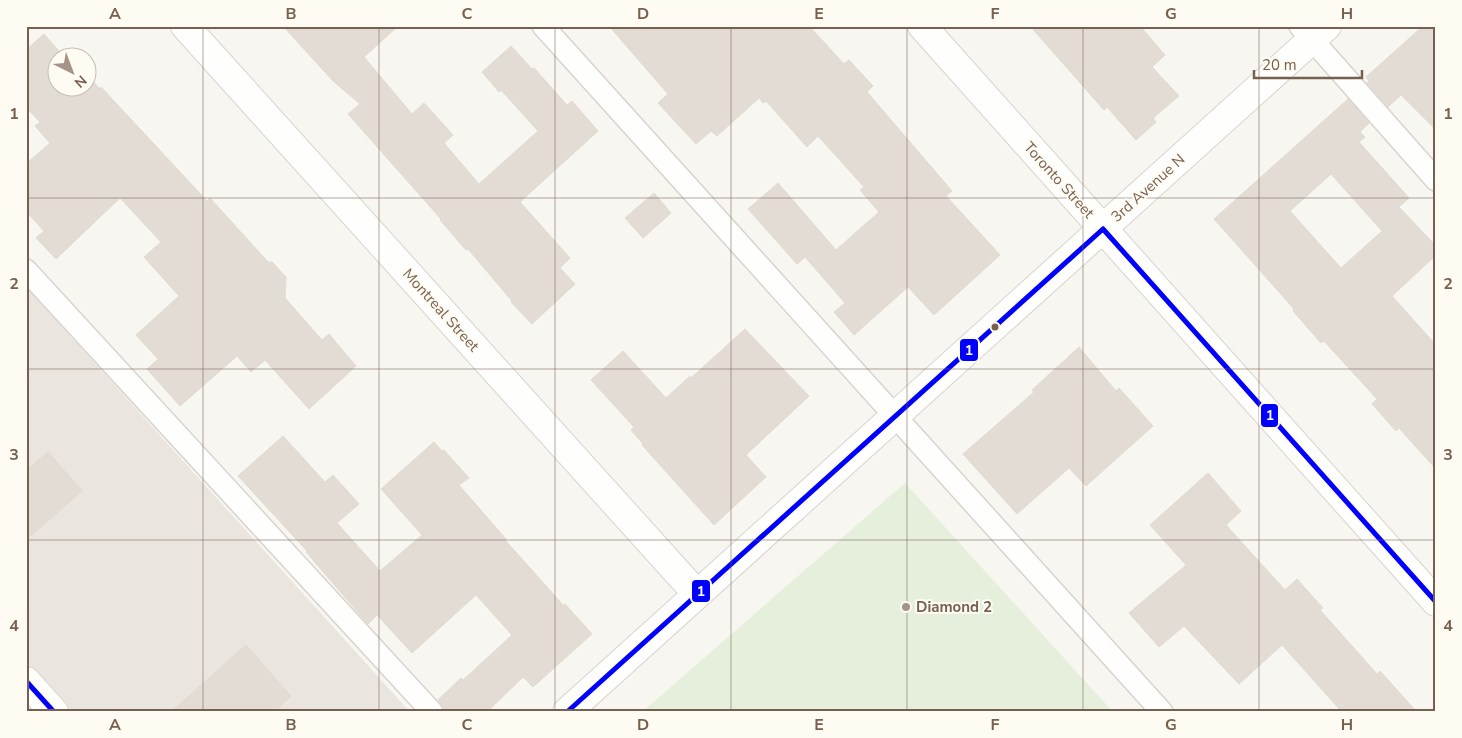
<svg xmlns="http://www.w3.org/2000/svg" width="1462" height="738" font-family="'Nunito Sans',sans-serif">
<style>
.industrial{fill:#eae5df}
.green{fill:#e5efdc}
.building{fill:#e3dcd5;stroke:#e1dad2;fill-rule:evenodd}
.lines{fill:none;stroke-linecap:round;stroke-linejoin:round}
.service-casing{stroke:#d8d3ce;stroke-width:24}
.minor-casing{stroke:#d8d3ce;stroke-width:30}
.service{stroke:#fefefd;stroke-width:21}
.minor{stroke:#fefefd;stroke-width:28}
.bus-1-casing{stroke:#fefbf3;stroke-width:9}
.bus-1{stroke:#00f;stroke-width:5}
.grid{fill:none;stroke:#776050;stroke-width:1;stroke-opacity:0.55}
.bus-dot{fill:#776050;stroke:#fefbf3;stroke-width:2}
.poi-dot{fill:#a49488;stroke:#fefbf3;stroke-width:2}
.labels{text-anchor:middle;dominant-baseline:central;stroke-width:4;stroke-linejoin:round;paint-order:stroke}
.street-label{font-size:15px;fill:#776050;stroke:#fefbf3}
.poi-label{font-size:15px;font-weight:bold;fill:#776050;stroke:#fefbf3;text-anchor:start}
.line-badge{stroke:#fefbf3;stroke-width:2}
.badge-label{font-size:14px;text-anchor:middle;font-weight:bold;fill:#fff}
.neatline{fill:none;stroke:#776050;stroke-width:2}
.grid-label{font-size:16px;text-anchor:middle;font-weight:bold;fill:#776050}
</style>
<rect width="100%" height="100%" fill="#f8f6f0"/>
<!-- industrial -->
<path class="industrial" d="M26 287 410 712H26Z"/>
<!-- green -->
<path class="green" d="M905 483 1113 712H642Z"/>
<!-- building -->
<path class="building" d="M283 26H398L364 57 412 114 424 103 453 135 444 143 479 184 538 131 501 90 499 92 482 72 511 46 532 69 534 68 567 105 572 101 598 131 520 202 570 258 560 268 575 284 532 324 511 302 512 301 468 249 466 250 440 220 441 219 348 114 360 104 333 81Z
M609 26H809L844 64 849 60 873 86 867 92 952 191 946 196 1000 255 934 315 908 287 854 335 834 312 845 303 805 257 797 264 748 209 778 183 836 250 879 212 860 190 864 187 818 136 807 147 766 101 763 103 759 98 717 136 711 131 696 144 658 103 668 94Z
M1030 26H1140L1165 55 1152 67 1179 96 1153 118 1156 122 1136 140 1107 107 1104 110Z
M1423 26H1436V130L1401 95 1388 107 1367 83 1369 81 1366 77Z
M44 34 65 58H58V88H88V80L90 78 100 89 101 87 207 201 210 198 268 262H272L286 277 285 298 322 340 329 334 356 366 309 409 265 360 251 372 237 356 180 406 147 369 158 359 136 335 179 296 144 257 161 242 120 198 56 259 36 238 44 231 26 211V164L50 143 35 126 40 122 26 107V50Z
M1348 99 1369 123 1360 132 1365 137 1359 142 1409 198 1399 207 1436 246V255L1392 296 1436 345V469L1399 428 1396 431 1372 404 1377 399 1324 341 1321 343 1293 311 1294 309 1214 219ZM1331 174 1382 231 1341 268 1290 211Z
M654 193 671 213 643 238 625 218Z
M745 329 809 396 746 455 766 477 714 525 642 445 643 444 631 430 634 427 591 380 623 351 666 398 690 376 691 378Z
M1079 347 1116 391 1119 388 1153 426 1086 486 1069 468 1017 514 963 454 1034 392 1032 390Z
M283 436 325 482 333 475 359 504 337 523 380 571 422 535 381 489 434 442 442 451 444 450 469 478 459 485 506 539 505 540 564 606 565 604 592 634 533 687 523 677 490 709 493 712H444L441 704 438 700 461 678 463 680 512 635 476 595 412 653 377 615 368 624 306 552 307 551 238 476Z
M48 452 82 491 26 540V471Z
M1208 473 1241 511 1226 525 1285 590 1297 579 1323 608 1320 610 1377 674 1380 671 1417 712H1342L1282 645 1239 684 1184 626 1159 647 1129 613 1186 565 1150 525Z
M246 645 291 696 274 712H171Z"/>
<g class="lines">
<!-- service casing -->
<g class="service-casing">
<path id="service" d="M543 26 1162 712
M1300 26 1436 180
M26 270 432 712"/>
</g>
<!-- minor casing -->
<g class="minor-casing">
<path id="minor" d="M185 26 697 594
M922 26 1436 602
M26 681 54 712
M567 712 1327 26"/>
</g>
<!-- service -->
<use href="#service" class="service"/>
<!-- minor -->
<use href="#minor" class="minor"/>
<!-- bus-1 casing -->
<g class="bus-1-casing">
<path id="bus-1" d="M1103 229 1436 602
M26 681 54 712
M567 712 1103 229"/>
</g>
<!-- bus-1 -->
<use href="#bus-1" class="bus-1"/>
</g>
<!-- grid -->
<path class="grid" d="M203 26V712M379 26V712M555 26V712M731 26V712M907 26V712M1083 26V712M1259 26V712M26 198H1436M26 369H1436M26 540H1436"/>
<!-- markers -->
<circle class="bus-dot" cx="995" cy="327" r="4.5"/>
<circle class="poi-dot" cx="906" cy="607" r="5"/>
<g class="labels">
<!-- street labels -->
<g class="street-label">
<text transform="translate(1059 180) rotate(48)">Toronto Street</text>
<text transform="translate(1148 188) rotate(-42)">3rd Avenue N</text>
<text transform="translate(441 310) rotate(48)">Montreal Street</text>
</g>
<!-- poi labels -->
<g class="poi-label">
<text x="916" y="607">Diamond 2</text>
</g>
</g>
<g class="line-badge">
<rect x="959" y="338" width="20" height="24" rx="5" fill="#00f"/>
<rect x="1260" y="403" width="19" height="25" rx="5" fill="#00f"/>
<rect x="691" y="579" width="20" height="24" rx="5" fill="#00f"/>
</g>
<g class="badge-label">
<text x="969" y="355">1</text>
<text x="1270" y="420">1</text>
<text x="701" y="596">1</text>
</g>
<!-- border -->
<rect width="1462" height="738" fill="none" stroke="#fefbf3" stroke-width="55"/>
<!-- north arrow -->
<g transform="translate(72 72) rotate(138)"><circle r="24" fill="#fefbf3" stroke="#c8bdb2"/>
<path d="M0-4L9 19L0 12L-9 19Z" fill="#a49488"/>
<text y="-8" font-size="14" font-weight="bold" text-anchor="middle" fill="#776050">N</text>
</g>
<!-- scale -->
<path d="M1254 70v8h108v-8" fill="none" stroke="#776050" stroke-width="2.5"/>
<text x="1262" y="70" font-size="15" fill="#776050" stroke="#fefbf3" stroke-width="4" paint-order="stroke">20 m</text>
<rect x="28" y="28" width="1406" height="682" class="neatline"/>
<g class="grid-label">
<text x="115" y="19">A</text>
<text x="291" y="19">B</text>
<text x="467" y="19">C</text>
<text x="643" y="19">D</text>
<text x="819" y="19">E</text>
<text x="995" y="19">F</text>
<text x="1171" y="19">G</text>
<text x="1347" y="19">H</text>
<text x="14" y="119">1</text>
<text x="1448" y="119">1</text>
<text x="14" y="289">2</text>
<text x="1448" y="289">2</text>
<text x="14" y="460">3</text>
<text x="1448" y="460">3</text>
<text x="14" y="631">4</text>
<text x="1448" y="631">4</text>
<text x="115" y="730">A</text>
<text x="291" y="730">B</text>
<text x="467" y="730">C</text>
<text x="643" y="730">D</text>
<text x="819" y="730">E</text>
<text x="995" y="730">F</text>
<text x="1171" y="730">G</text>
<text x="1347" y="730">H</text>
</g>
</svg>
